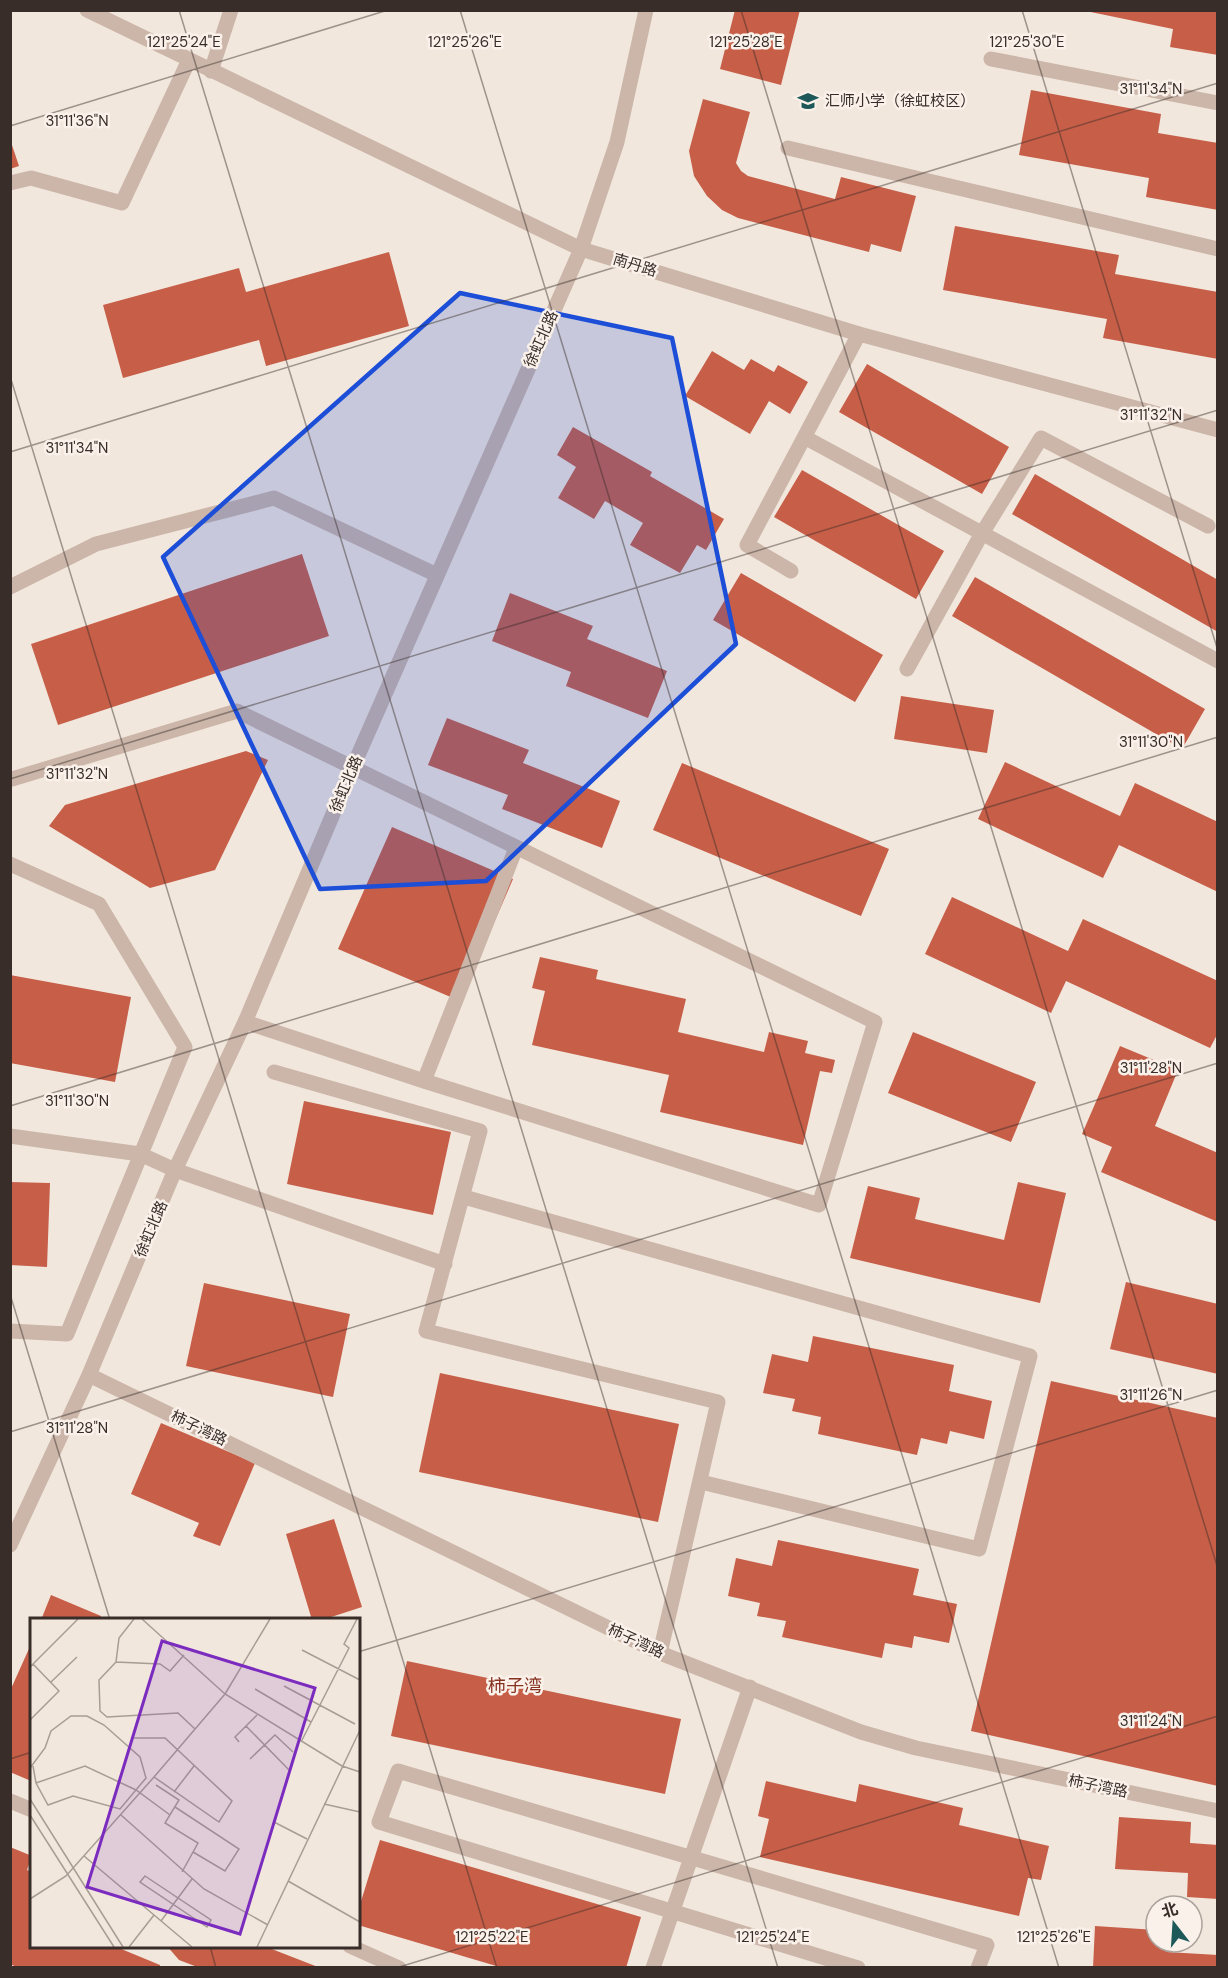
<svg xmlns="http://www.w3.org/2000/svg" width="1228" height="1978" font-family="'DM Sans','Noto Sans SC',sans-serif">
<style>
.building{fill:#c65e48}
.lines{fill:none;stroke-linecap:round;stroke-linejoin:round}
.service{stroke:#cbb6a9;stroke-width:15}
.minor{stroke:#cbb6a9;stroke-width:15}
.marked{fill:#1d4ed8;fill-opacity:0.2;stroke:#1d4ed8;stroke-width:4.5;stroke-linejoin:round}
.ticks{fill:none;stroke:#382d29;stroke-width:1.5;stroke-opacity:0.45}
.labels{text-anchor:middle;dominant-baseline:central;stroke-width:5;stroke-linejoin:round;paint-order:stroke}
.poi-label{font-size:15px;fill:#382d29;stroke:#faf1ea;text-anchor:start}
.street-label{font-size:15px;fill:#382d29;stroke:#faf1ea}
.quarter-label{font-size:18px;fill:#873322;stroke:#faf1ea}
.inset-road{fill:none;stroke:#a89d95;stroke-width:1.5}
.view{fill:#7b2cbf;fill-opacity:0.15;stroke:#7b2cbf;stroke-width:3}
.inset-edge{fill:none;stroke:#382d29;stroke-width:3}
.ticks-label{font-size:15px;text-anchor:middle;fill:#382d29;stroke:#faf1ea;stroke-width:5;stroke-linejoin:round;paint-order:stroke}
</style>
<rect width="100%" height="100%" fill="#f2e7dd"/>
<!-- building -->
<path class="building" d="M735 10H800L781 85 720 69Z
M1081 10H1218V55L1170 47 1173 29Z
M1031 90 1161 114 1158 133 1218 143V210L1146 197 1149 178 1019 155Z
M703 99 750 112 736 163 741 171 748 176 835 199 841 177 916 196 901 252 871 244 869 252 738 218 722 210 707 196 694 176 689 151Z
M10 139 19 166 10 169Z
M955 226 1119 255 1115 274 1218 292V359L1103 338 1107 319 943 290Z
M389 252 409 326 266 366 259 340 123 378 103 305 239 268 246 292Z
M712 351 744 370 751 359 774 372 778 365 808 382 790 414 769 401 750 434 685 396Z
M867 364 1009 447 982 494 839 412Z
M573 427 652 472 650 476 724 519 706 550 697 545 680 573 630 545 643 523 605 501 594 519 558 498 576 467 557 455Z
M802 470 944 551 916 599 774 517Z
M1035 474 1218 580V632L1012 514Z
M302 554 329 636 58 725 31 644Z
M741 573 883 655 855 702 713 620Z
M975 577 1205 709 1182 749 952 616Z
M510 593 593 626 587 639 667 671 648 718 566 686 571 672 492 641Z
M901 696 994 710 987 753 894 739Z
M447 718 529 750 523 763 620 801 602 848 502 809 508 795 428 765Z
M246 751 268 760 215 870 150 888 49 826 65 805Z
M1005 762 1120 816 1135 783 1218 822V892L1119 845 1103 878 978 819Z
M682 763 889 849 861 916 653 830Z
M392 827 513 879 460 1001 338 949Z
M952 897 1068 951 1083 919 1218 981V1033L1210 1048 1066 981 1051 1013 925 954Z
M540 957 598 970 596 979 686 999 678 1032 764 1052 769 1032 808 1041 805 1053 835 1060 832 1073 820 1071 803 1145 660 1112 669 1075 532 1045 545 991 532 988Z
M10 975 131 997 115 1082 10 1063Z
M913 1032 1036 1082 1011 1142 888 1093Z
M1120 1046 1178 1070 1155 1126 1218 1153V1222L1101 1172 1112 1147 1082 1134Z
M304 1101 451 1132 433 1215 287 1184Z
M10 1182 50 1183 47 1267 10 1265Z
M1018 1182 1066 1193 1040 1303 850 1258 868 1186 920 1198 915 1219 1004 1240Z
M1126 1282 1218 1304V1374L1110 1349Z
M204 1283 350 1314 333 1397 186 1366Z
M813 1336 954 1365 949 1391 992 1401 984 1439 950 1431 947 1444 921 1438 917 1455 818 1434 821 1417 792 1411 795 1399 763 1393 772 1354 808 1362Z
M440 1373 679 1424 658 1522 419 1472Z
M1051 1381 1218 1418V1786L971 1731Z
M161 1423 255 1463 220 1546 193 1536 199 1523 131 1494Z
M334 1519 362 1607 322 1620H312L286 1534Z
M778 1540 919 1569 913 1595 957 1604 949 1643 914 1636 912 1648 885 1643 882 1658 782 1637 786 1621 757 1616 760 1603 728 1596 736 1558 772 1566Z
M51 1595 101 1616 100 1620H41Z
M32 1642V1780L31 1781 10 1772V1691Z
M407 1661 681 1719 665 1794 391 1736Z
M766 1781 856 1802 859 1784 963 1808 959 1825 1049 1846 1041 1880 1028 1878 1019 1916 760 1857 769 1819 758 1816Z
M1119 1817 1191 1822 1190 1843 1218 1845V1899L1187 1897 1188 1873 1115 1869Z
M380 1840 641 1917 626 1968H503L358 1925V1911Z
M10 1847 32 1856 27 1870 32 1872V1946H114L160 1965V1968H19L10 1964Z
M1095 1926 1156 1930V1942H1167V1952L1218 1955V1968H1093Z
M167 1946H264L318 1967 200 1968 179 1960Z"/>
<g class="lines">
<!-- service -->
<path class="service" d="M991 59 1218 103
M211 71 231 10
M788 148 1218 249
M10 183 31 178 122 203 189 60
M806 438 1218 661
M791 571 747 545 859 334
M10 587 96 544 274 498 437 575
M907 669 981 535 1041 438 1208 526
M12 779 237 711 875 1022 819 1205 424 1081 245 1022
M10 864 99 904 185 1047 67 1334 10 1331
M274 1072 480 1131 426 1331 718 1402 660 1653
M424 1081 516 848
M10 1136 140 1154 175 1170 445 1264
M464 1197 1030 1356 979 1549 701 1482
M10 1801 32 1810
M350 1946 399 1968
M653 1968 750 1687
M858 1968 379 1822 398 1771 987 1945 978 1968"/>
<!-- minor -->
<path class="minor" d="M87 10 581 249 859 334 1218 430
M89 1375 660 1653 861 1732 916 1748 1218 1811
M10 1545 89 1375 175 1170 245 1022 352 769 581 249 617 142 646 10"/>
</g>
<!-- marked area -->
<path class="marked" d="M460 293 672 338 736 644 486 881 320 889 163 557Z"/>
<!-- ticks -->
<path class="ticks" d="M179 10 778 1968M460 10 1059 1968M741 10 1218 1569M1022 10 1218 651M10 126 388 10M10 376 497 1968M10 452 1218 83M10 779 1218 410M10 1106 1218 737M10 1294 110 1620M10 1432 1218 1063M358 1652 1218 1390M10 1759 32 1752M210 1946 216 1968M396 1968 1218 1716"/>
<!-- icons -->
<defs>
<g id="school-bare" transform="scale(1.62)"><path d="M0-5L7-2L0 1L-7-2ZM-4 1L0 2.5L4 1V4Q0 6-4 4Z" fill="#1e595a" stroke="#faf1ea" stroke-width="2.5" paint-order="stroke"/></g>
</defs>
<g fill-rule="evenodd">
<use href="#school-bare" x="808" y="101"/>
</g>
<g class="labels">
<!-- poi labels -->
<g class="poi-label">
<text x="825" y="101">汇师小学（徐虹校区）</text>
</g>
<!-- street labels -->
<g class="street-label">
<text transform="translate(635 265) rotate(17)">南丹路</text>
<text transform="translate(541 339) rotate(-66)">徐虹北路</text>
<text transform="translate(346 784) rotate(-67)">徐虹北路</text>
<text transform="translate(151 1229) rotate(-67)">徐虹北路</text>
<text transform="translate(199 1428) rotate(26)">柿子湾路</text>
<text transform="translate(636 1641) rotate(25)">柿子湾路</text>
<text transform="translate(1098 1786) rotate(12)">柿子湾路</text>
</g>
<!-- quarter labels -->
<g class="quarter-label">
<text x="515" y="1686">柿子湾</text>
</g>
</g>
<!-- overview -->
<g transform="translate(30 1618)">
<rect width="330" height="330" fill="#f2e7dd"/>
<path class="inset-road" d="M104 1 89 20 86 44 130 46 140 53 154 37M112 1 195 76 312 148M272 32 330 62M86 44 69 62 70 93 77 99 148 95 165 111M0 49 48 1M21 64 47 39M254 68 325 106M225 71 281 104M0 102 29 73 3 46M216 108 259 152M104 120H135L202 183 189 204 124 159M209 124 205 119 227 97M271 124 319 30 314 26 327 1M220 141 245 117 263 134M312 148 330 154M0 150 15 130 21 113 41 98H57L74 107 110 139 116 160 90 191 43 178 18 187 6 165 3 148M6 165 55 148 106 172 140 197M126 167 149 182 135 205 168 225 152 254M144 174 164 148M0 181 93 329M294 186 330 194M145 189 209 231 195 253 163 234M0 197 84 329M91 197 174 271 238 307M244 204 277 221M54 238 162 329M115 258 181 302 177 309 110 264ZM258 263 330 304M0 281 36 258 124 159 195 76 240 1M131 303 162 261M99 329 124 297M227 329 330 112"/>
<path class="view" d="M132 23 285 70 210 316 57 269Z"/>
<rect width="330" height="330" class="inset-edge"/>
</g>
<g class="ticks-label">
<text x="184" y="47">121°25'24"E</text>
<text x="465" y="47">121°25'26"E</text>
<text x="746" y="47">121°25'28"E</text>
<text x="1027" y="47">121°25'30"E</text>
<text x="1151" y="94">31°11'34"N</text>
<text x="77" y="126">31°11'36"N</text>
<text x="1151" y="420">31°11'32"N</text>
<text x="77" y="453">31°11'34"N</text>
<text x="1151" y="747">31°11'30"N</text>
<text x="77" y="779">31°11'32"N</text>
<text x="1151" y="1073">31°11'28"N</text>
<text x="77" y="1106">31°11'30"N</text>
<text x="1151" y="1400">31°11'26"N</text>
<text x="77" y="1433">31°11'28"N</text>
<text x="1151" y="1726">31°11'24"N</text>
<text x="492" y="1942">121°25'22"E</text>
<text x="773" y="1942">121°25'24"E</text>
<text x="1054" y="1942">121°25'26"E</text>
</g>
<!-- border -->
<rect width="1228" height="1978" fill="none" stroke="#382d29" stroke-width="24"/>
<!-- north arrow -->
<g transform="translate(1174 1924) rotate(343)"><circle r="28" fill="#faf1ea" stroke="#aca39d" stroke-width="1.5"/>
<path d="M0-4.5L10 22L0 15L-10 22Z" fill="#1e595a"/>
<text y="-9" font-size="16" font-weight="bold" text-anchor="middle" fill="#382d29">北</text>
</g>
</svg>
